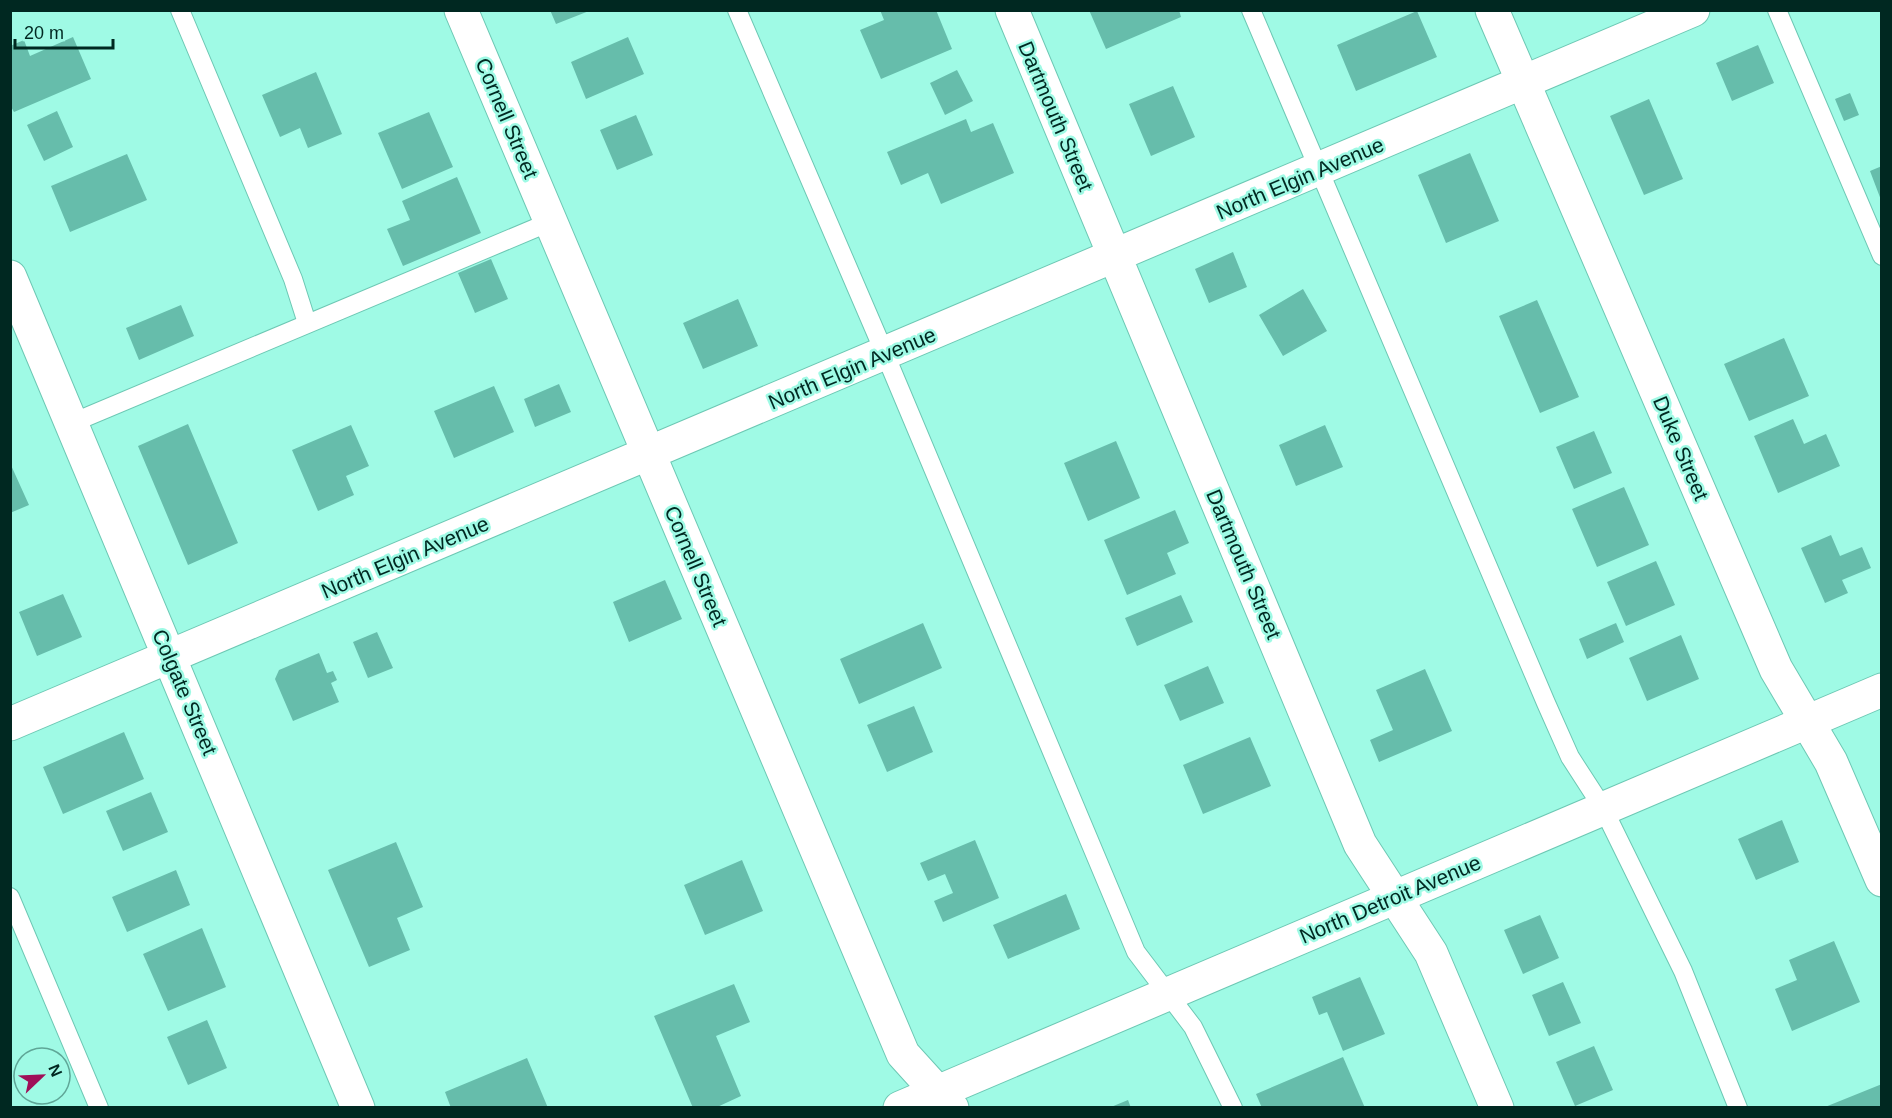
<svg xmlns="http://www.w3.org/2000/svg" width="1892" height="1118" font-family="Helvetica,sans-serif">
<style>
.building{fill:#66bdab}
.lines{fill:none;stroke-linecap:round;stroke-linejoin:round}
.service-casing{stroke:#6dc8b4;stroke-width:20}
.minor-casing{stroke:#6dc8b4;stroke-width:35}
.tertiary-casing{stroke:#6dc8b4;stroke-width:35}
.service{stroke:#fff;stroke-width:18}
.minor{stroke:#fff;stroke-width:33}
.tertiary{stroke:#fff;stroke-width:33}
.labels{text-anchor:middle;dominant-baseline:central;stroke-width:5;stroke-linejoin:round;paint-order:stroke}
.street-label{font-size:21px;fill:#002821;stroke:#9ffae5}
</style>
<rect width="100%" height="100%" fill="#9ffae5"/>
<!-- building -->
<path class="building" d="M550 10H589V11L556 24Z
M880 10H936L952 49 881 79 860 30 884 20Z
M1089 10H1179L1181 17 1106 49Z
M1417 11 1437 57 1356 91 1337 45Z
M73 37 91 79 14 112 10 105V46L24 40 30 56Z
M628 37 644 74 586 99 571 62Z
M1758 45 1774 83 1732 101 1716 63Z
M957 70 973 101 945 115 930 83Z
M316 72 342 134 308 148 300 128 280 137 262 95Z
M1173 86 1195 137 1151 156 1129 104Z
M1850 93 1859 115 1844 121 1835 99Z
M1649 99 1683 179 1644 195 1610 116Z
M57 111 73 147 44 161 27 125Z
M429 112 453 167 402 189 378 133Z
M636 115 653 155 617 170 600 130Z
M966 119 971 132 993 123 1014 173 941 204 928 173 901 185 887 152Z
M1470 153 1499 221 1446 243 1418 175Z
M127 154 147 200 70 232 51 186Z
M1882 166V200H1881L1870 171Z
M457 177 481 233 403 266 387 229 410 220 402 201Z
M1233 252 1247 287 1209 303 1195 269Z
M491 259 508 299 475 313 458 273Z
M1303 289 1327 331 1283 356 1259 315Z
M738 299 758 346 703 369 683 323Z
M1537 300 1579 397 1540 413 1499 316Z
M181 305 194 336 139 360 126 328Z
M1784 338 1809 396 1749 421 1724 364Z
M559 384 571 412 535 427 524 399Z
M494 386 514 432 454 458 434 411Z
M1793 419 1804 444 1826 434 1840 466 1778 493 1754 436Z
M188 424 238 543 188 565 138 446Z
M351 425 369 466 346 476 354 495 318 511 292 450Z
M1325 425 1343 467 1296 486 1279 445Z
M1594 431 1612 473 1574 489 1556 447Z
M1116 441 1140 498 1088 521 1064 463Z
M10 463 29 505 10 513Z
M1624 487 1649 545 1597 567 1572 509Z
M1175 510 1189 543 1167 553 1176 574 1127 595 1104 540Z
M1831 535 1840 556 1862 547 1871 568 1842 580 1848 593 1825 603 1801 548Z
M1656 561 1675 605 1626 626 1607 582Z
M665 580 682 619 629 642 613 602Z
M63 594 82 637 37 656 19 612Z
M1181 595 1193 622 1137 646 1125 618Z
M923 623 942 668 859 704 840 659Z
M1616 623 1624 642 1587 659 1579 639Z
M377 632 393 668 368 678 353 642Z
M1681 635 1699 679 1647 701 1629 658Z
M319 653 327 673 333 671 337 680 331 683 339 702 293 721 275 679 279 670Z
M1208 666 1224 703 1180 721 1164 685Z
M1425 669 1452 731 1379 762 1370 740 1393 730 1376 690Z
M914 706 933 752 887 772 867 725Z
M124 732 144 779 63 814 43 767Z
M1250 737 1271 786 1203 814 1183 765Z
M151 792 168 832 123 851 106 811Z
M1782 820 1799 862 1756 880 1738 839Z
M975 840 999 898 943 922 934 901 953 893 945 874 928 881 920 863Z
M396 842 423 907 397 918 410 950 369 967 328 870Z
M742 860 763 911 705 935 684 885Z
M176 870 190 905 127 932 112 897Z
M1066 894 1080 929 1008 959 993 925Z
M1540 915 1559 958 1523 974 1504 930Z
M202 928 226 987 168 1011 143 954Z
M1834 941 1860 1002 1792 1031 1775 989 1797 980 1789 960Z
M1360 977 1385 1034 1343 1051 1327 1012 1319 1015 1312 997Z
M1563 982 1581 1023 1549 1036 1532 995Z
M734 984 750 1022 716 1036 741 1096 715 1108H693L654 1016Z
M207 1020 227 1068 188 1085 167 1037Z
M1594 1046 1613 1090 1575 1106 1556 1062Z
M1343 1057 1365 1108H1262L1256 1094Z
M527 1058 548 1108H451L445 1092Z
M1882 1084V1108H1825V1107Z
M1128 1100 1131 1108H1111V1107Z"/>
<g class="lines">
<!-- service casing -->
<g class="service-casing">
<path id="service" d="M180 10 293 279 307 323
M737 10 885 354 1136 952 1193 1027 1233 1108
M1251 10 1546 703 1570 757 1603 808 1683 971 1738 1108
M1777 10 1882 256
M72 423 550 222
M10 897 99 1108"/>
</g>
<!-- minor casing -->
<g class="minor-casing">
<path id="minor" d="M461 10 903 1054 952 1108
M1012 10 1360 844 1431 953 1497 1108
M1492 10 1776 669 1831 762 1882 880
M10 277 358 1108
M10 724 1693 10"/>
</g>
<!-- tertiary casing -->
<g class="tertiary-casing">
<path id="tertiary" d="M900 1108 1882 690"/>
</g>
<!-- service -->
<use href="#service" class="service"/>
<!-- minor -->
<use href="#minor" class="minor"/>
<!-- tertiary -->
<use href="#tertiary" class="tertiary"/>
</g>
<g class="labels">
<!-- street labels -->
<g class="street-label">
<text transform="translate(1056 116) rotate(67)">Dartmouth Street</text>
<text transform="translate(507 118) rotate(67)">Cornell Street</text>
<text transform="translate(1300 178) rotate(-23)">North Elgin Avenue</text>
<text transform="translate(852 368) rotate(-23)">North Elgin Avenue</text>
<text transform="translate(1681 448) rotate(67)">Duke Street</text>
<text transform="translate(405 557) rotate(-23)">North Elgin Avenue</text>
<text transform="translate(1244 564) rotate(67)">Dartmouth Street</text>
<text transform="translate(696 566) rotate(67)">Cornell Street</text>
<text transform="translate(185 692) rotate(67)">Colgate Street</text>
<text transform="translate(1390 899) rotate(-23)">North Detroit Avenue</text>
</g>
</g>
<!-- border -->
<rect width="1892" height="1118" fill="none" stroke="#002821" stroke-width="24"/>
<!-- north arrow -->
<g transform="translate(42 1076) rotate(67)"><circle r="28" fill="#9ffae5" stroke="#5fa697" stroke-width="1.5"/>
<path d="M0-4.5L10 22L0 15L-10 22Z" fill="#9f0f58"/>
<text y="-9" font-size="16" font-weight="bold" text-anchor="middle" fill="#002821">N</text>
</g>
<!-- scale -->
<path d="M15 39v9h98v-9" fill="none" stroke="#002821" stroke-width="3"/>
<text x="24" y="39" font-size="18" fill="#002821" stroke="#9ffae5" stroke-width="4.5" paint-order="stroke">20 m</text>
</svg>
